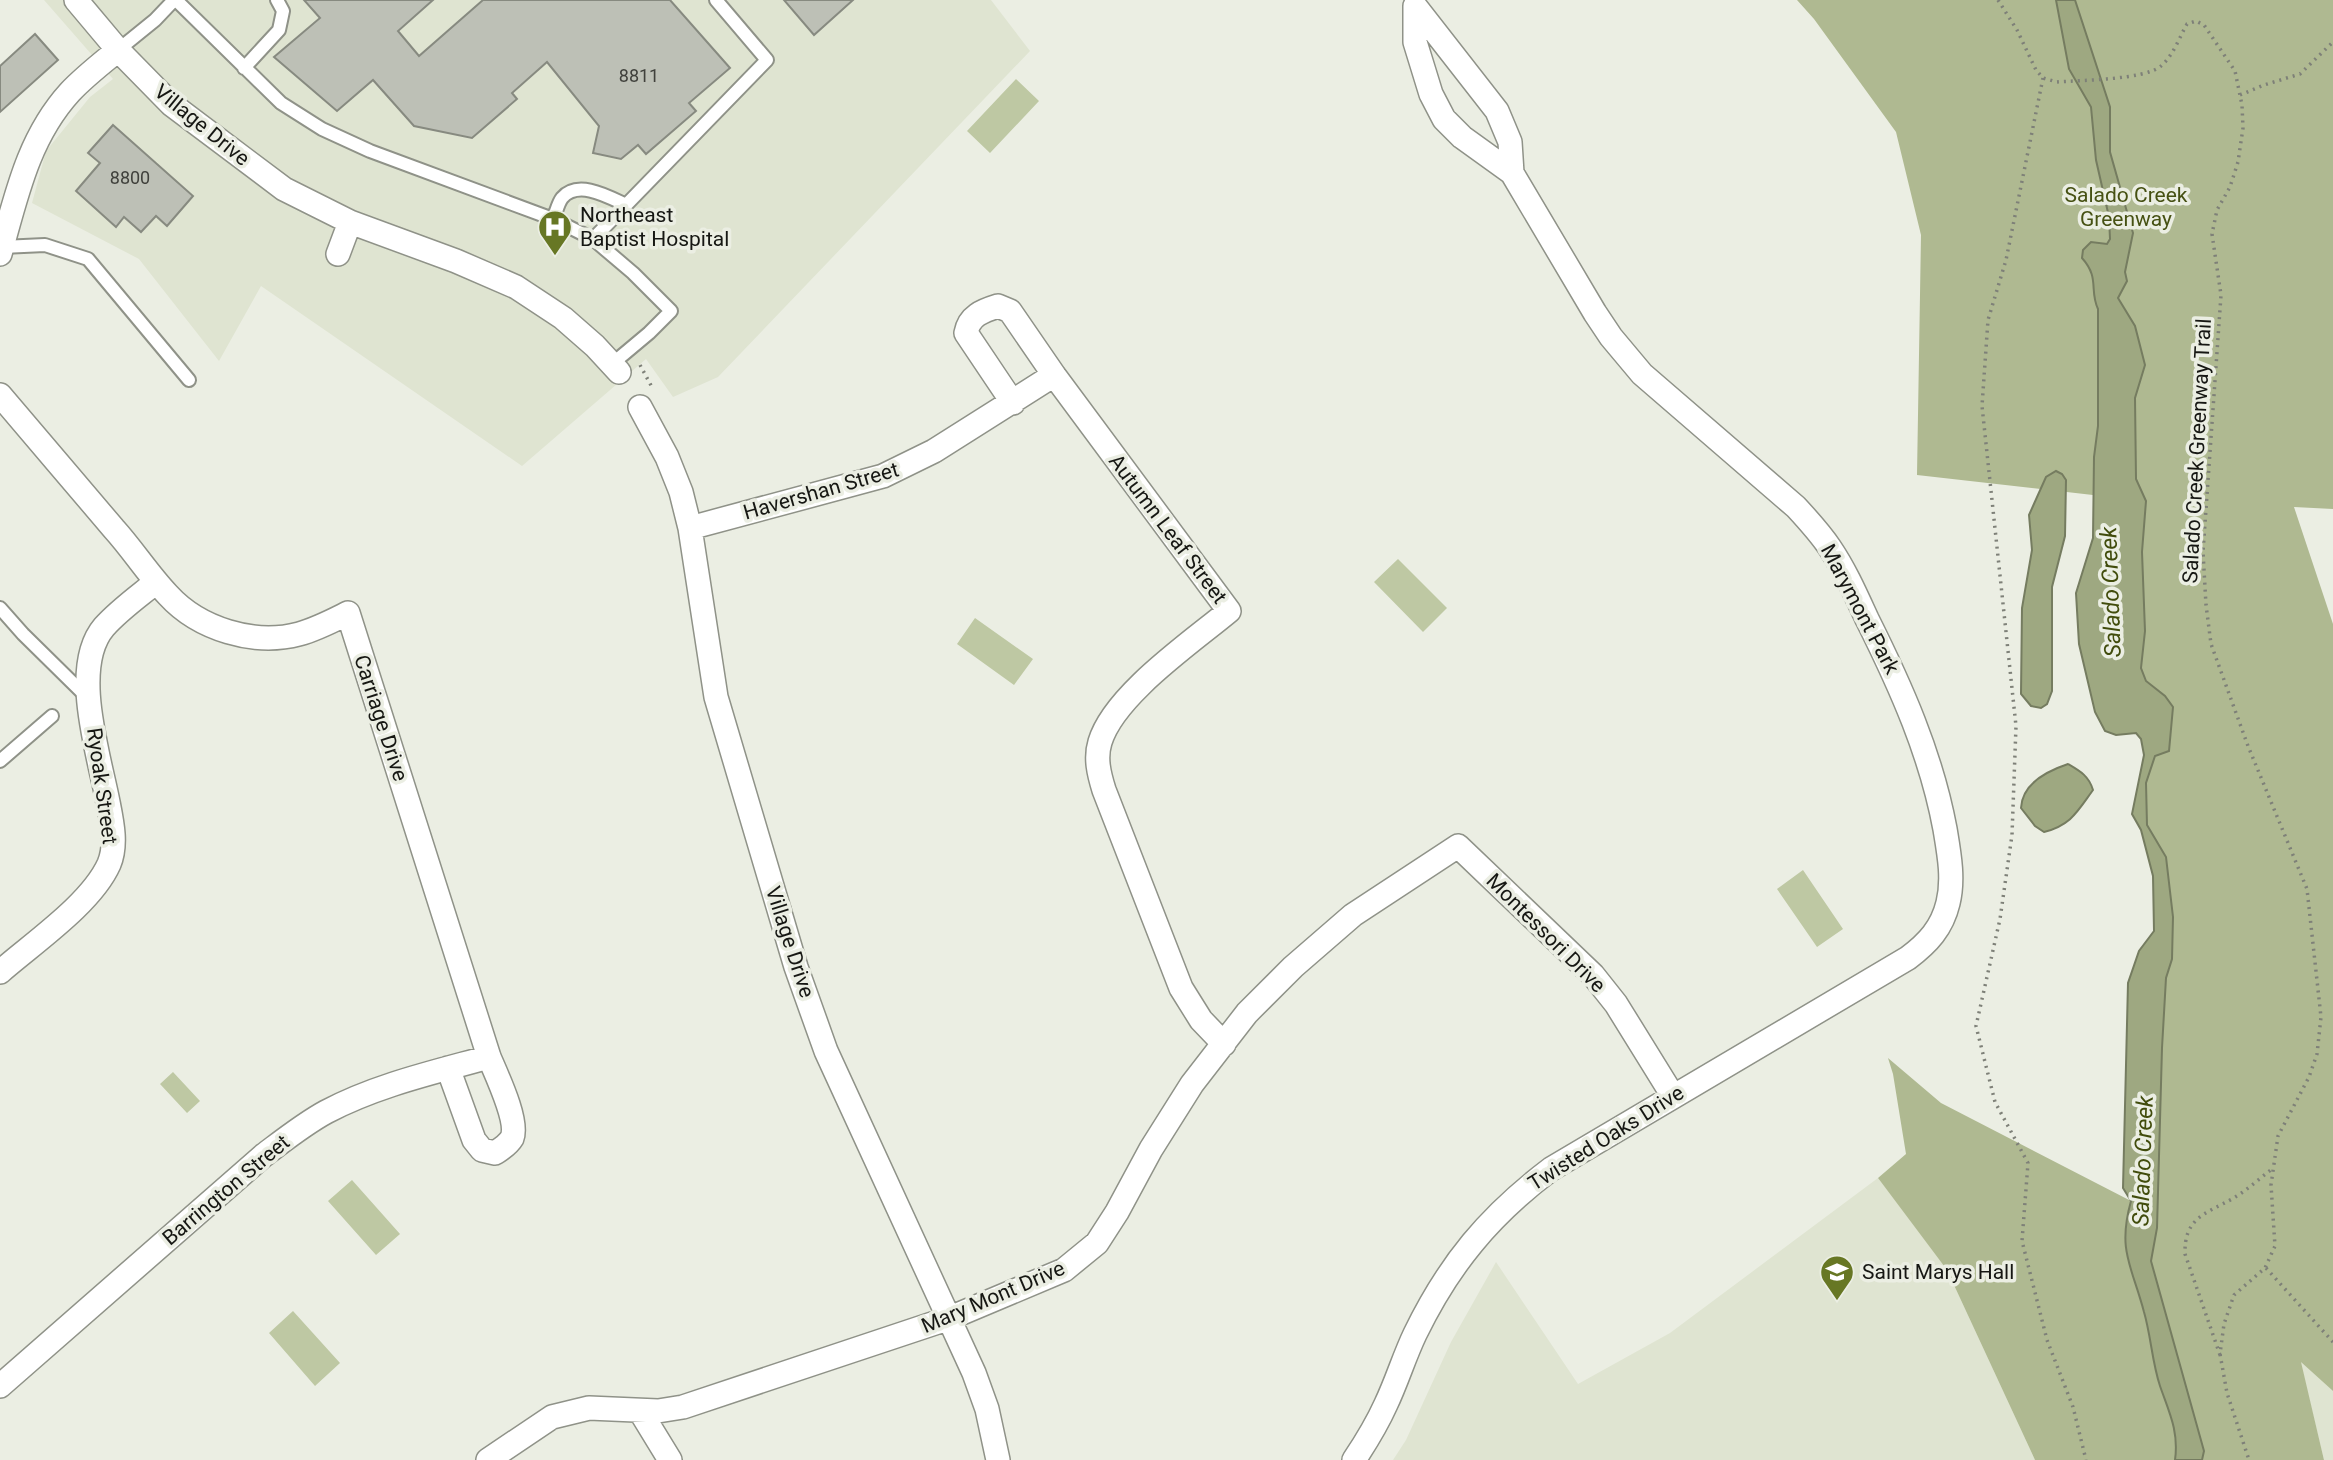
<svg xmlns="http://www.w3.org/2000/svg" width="2333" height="1460" font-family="Roboto,sans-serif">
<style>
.built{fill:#dfe4d1}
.green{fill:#bec8a3}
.forest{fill:#afb991}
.water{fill:#9ea881;stroke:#757c60;stroke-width:2}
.building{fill:#bdc0b6;stroke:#878a80;stroke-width:2}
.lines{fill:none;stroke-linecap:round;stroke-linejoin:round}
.lane-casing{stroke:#8f9288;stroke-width:16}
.street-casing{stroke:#8f9288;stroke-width:26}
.path{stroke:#7e8078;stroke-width:3.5;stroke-dasharray:2 5;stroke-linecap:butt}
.lane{stroke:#fff;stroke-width:12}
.street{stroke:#fff;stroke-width:23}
.labels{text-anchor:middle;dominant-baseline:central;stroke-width:7;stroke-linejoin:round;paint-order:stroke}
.number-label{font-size:18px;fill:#40413c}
.street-label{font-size:21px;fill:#161713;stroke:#ebeee3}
.park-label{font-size:21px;fill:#465113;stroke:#ebeee3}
.poi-label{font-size:21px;fill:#161713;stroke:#ebeee3;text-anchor:start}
.water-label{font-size:23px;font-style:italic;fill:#414c0c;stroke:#ebeee3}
</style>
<rect width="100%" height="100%" fill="#ebeee3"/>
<!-- built -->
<path class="built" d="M44 0H991L1030 51 718 377 673 397 646 359 522 466 261 286 219 361 139 259 32 203 46 151 90 97 113 79Z
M1878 1178 1947 1270 2035 1460H1393L1406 1440 1451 1342 1496 1262 1578 1384 1670 1333Z
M2300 1360 2333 1391V1460H2324Z"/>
<!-- green -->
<path class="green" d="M1016 79 1039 101 990 153 967 131Z
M1398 559 1447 608 1423 632 1374 582Z
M975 618 1033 659 1014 685 957 644Z
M1803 870 1843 929 1817 947 1777 889Z
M173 1072 200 1101 187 1113 160 1084Z
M352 1180 400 1234 376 1255 328 1201Z
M293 1311 340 1363 315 1386 269 1333Z"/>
<!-- forest -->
<path class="forest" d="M1797 0H2333V509L2294 507 2333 624V1391L2301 1362 2324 1460H2035L1947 1270 1878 1178 1906 1154 1893 1074 1888 1058 1941 1103 2131 1201 2157 1210 2162 1048 2166 978 2172 959 2166 857 2147 826 2146 783 2155 756 2165 696 2146 681 2141 668 2145 631 2142 552 2145 501 1917 475 1921 235 1896 132 1814 19Z"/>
<!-- water -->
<path class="water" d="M2056 0H2075L2110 107V152L2133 233 2125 272 2127 281 2118 298 2135 326 2145 365 2135 398 2136 479 2146 501 2142 552 2145 631 2141 668 2146 681 2165 696 2173 707 2169 751 2155 756 2146 783 2147 825 2166 857 2173 917 2172 959 2166 978 2162 1048 2157 1228 2151 1261 2204 1451 2202 1460H2175C2179 1431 2169 1412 2160 1386 2152 1362 2151 1336 2144 1312 2132 1266 2117 1251 2131 1201L2123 1188 2128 983 2139 951 2154 931 2153 876 2141 830 2132 814 2144 755 2141 739 2136 733 2116 735 2105 731 2095 712 2079 644 2076 593 2093 538 2094 457 2098 426V309C2089 290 2100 278 2082 258L2083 250 2091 242 2107 244 2110 239 2109 217 2096 160 2091 107 2069 69Z
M2056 471 2062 474 2066 480 2065 536 2052 587V691L2047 704 2041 708 2031 706 2021 694 2022 608 2032 550 2029 515 2046 477Z
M2068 764C2080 771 2089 776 2093 790 2077 812 2071 825 2044 832L2035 826 2021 808C2022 784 2047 771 2068 764Z"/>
<!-- building -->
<path class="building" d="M304 0H433L398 31 419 56 483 0H670L730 68 689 103 696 111 646 154 638 145 621 159 593 153 599 126 547 62 512 93 517 99 472 138 414 126 373 80 337 111 274 57 320 18Z
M784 0H853L814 35Z
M35 34 58 60 0 112V66Z
M113 125 193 196 167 226 156 216 141 232 124 217 116 227 76 191 100 163 88 153Z"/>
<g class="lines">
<!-- lane casing -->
<g class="lane-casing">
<path id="lane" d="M176 0 281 103 322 129 370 151 553 219 593 239 633 273 671 311 649 333 612 364
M118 50 155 20 174 0
M244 68 279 30 283 11 277 0
M553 219C556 213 558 203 562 198 578 179 609 197 626 205
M593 239 767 60 716 0
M2 247 45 245 88 259 189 380
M0 608 23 634 87 697
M0 761 52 716"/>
</g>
<!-- street casing -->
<g class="street-casing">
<path id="street" d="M76 0 118 50 171 104 284 189 350 222 456 261 516 287 563 318 595 346 619 372
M0 254C16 197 28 138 70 92 84 77 102 63 118 50
M338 254 350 222
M0 395C38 440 76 484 114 529 133 550 148 574 168 595 199 629 254 646 299 634 317 629 332 621 348 613L489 1057C496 1074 519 1121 512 1138 508 1145 501 1149 495 1153L482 1150 474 1140 448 1068
M1013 403 966 333C969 316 982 311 998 306L1010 311 1054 375 1229 611C1192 642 1114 695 1100 742 1095 758 1099 774 1104 790L1181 988 1201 1020 1224 1044
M640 407 667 457 681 492 690 528 716 697 796 967 826 1051 974 1373 987 1409 998 1460
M690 528 883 476 934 451 1054 375
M0 972C33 943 91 904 109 864 117 845 112 822 108 802 99 755 70 667 104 627 119 610 139 596 156 582
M0 1386 264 1155C284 1140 304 1124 326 1112 377 1085 435 1072 489 1057
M640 1411 670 1460
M488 1460 552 1417 589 1408 658 1411 683 1407 950 1318 1064 1270 1097 1243 1117 1212 1151 1149 1192 1084 1247 1013 1293 967 1353 915 1458 846 1593 975 1616 1004 1673 1096
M1354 1460C1366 1442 1377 1424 1386 1404 1397 1381 1404 1357 1415 1334 1449 1264 1489 1216 1551 1169L1908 958C1928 943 1942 928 1948 903 1954 879 1949 853 1945 829 1931 754 1901 687 1867 619 1856 595 1845 570 1830 548 1820 533 1808 520 1796 507L1642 374 1611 337 1595 313 1512 173 1462 137 1444 119 1431 94 1415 42V6L1497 111 1510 142 1512 173"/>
</g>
<!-- path -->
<path class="path" d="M1998 0 2017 30 2036 70 2043 78 2057 82C2081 80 2144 80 2161 66 2173 56 2179 38 2187 24L2196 21 2204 25 2235 71 2242 105 2243 128 2238 162 2230 187 2217 210 2212 234 2221 295 2203 552 2206 605 2211 644 2248 746 2307 889 2321 1017 2317 1054 2309 1077 2278 1136 2271 1185 2275 1246 2265 1268 2234 1295 2224 1324 2220 1354 2227 1393 2249 1460
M2043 78 2006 260 1988 320 1982 406 2016 726 2012 835 2000 919 1976 1026 1995 1102 2028 1163 2022 1241 2047 1340 2073 1407 2086 1460
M2240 95 2264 85 2300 74 2333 42
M640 365 653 389
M2266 1268 2333 1342
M2220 1355 2185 1254C2184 1218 2205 1214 2232 1199 2246 1191 2259 1179 2272 1169"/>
<!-- lane -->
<use href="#lane" class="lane"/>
<!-- street -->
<use href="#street" class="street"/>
</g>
<!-- icons -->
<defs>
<g id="hospital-pin" transform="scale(1.75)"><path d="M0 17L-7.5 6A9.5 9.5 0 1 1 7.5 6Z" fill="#677724" stroke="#ebeee3"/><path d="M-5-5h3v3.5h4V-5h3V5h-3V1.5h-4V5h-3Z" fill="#fff"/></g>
<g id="school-pin" transform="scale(1.75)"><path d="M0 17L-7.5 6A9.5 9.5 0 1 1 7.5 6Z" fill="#677724" stroke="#ebeee3"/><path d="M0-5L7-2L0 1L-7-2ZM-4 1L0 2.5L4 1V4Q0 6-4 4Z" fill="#fff"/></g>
</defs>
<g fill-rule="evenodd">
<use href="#hospital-pin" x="555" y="227"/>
<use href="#school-pin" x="1837" y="1272"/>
</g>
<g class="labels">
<!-- number labels -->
<g class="number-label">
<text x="639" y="75">8811</text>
<text x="130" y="177">8800</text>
</g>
<!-- street labels -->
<g class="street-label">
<text transform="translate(202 125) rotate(39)">Village Drive</text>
<text transform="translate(2197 451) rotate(-87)">Salado Creek Greenway Trail</text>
<text transform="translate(821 491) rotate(-16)">Havershan Street</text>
<text transform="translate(1168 529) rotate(53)">Autumn Leaf Street</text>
<text transform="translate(1860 609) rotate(62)">Marymont Park</text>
<text transform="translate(381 718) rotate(72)">Carriage Drive</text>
<text transform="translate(102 786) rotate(82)">Ryoak Street</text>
<text transform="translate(1546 933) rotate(45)">Montessori Drive</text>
<text transform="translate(790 942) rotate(72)">Village Drive</text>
<text transform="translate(1606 1138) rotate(-32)">Twisted Oaks Drive</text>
<text transform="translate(226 1190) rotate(-40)">Barrington Street</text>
<text transform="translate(993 1297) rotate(-23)">Mary Mont Drive</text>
</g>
<!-- park labels -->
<g class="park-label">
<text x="2126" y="195">Salado Creek<tspan x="2126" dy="24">Greenway</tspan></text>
</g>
<!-- poi labels -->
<g class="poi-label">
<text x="580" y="215">Northeast<tspan x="580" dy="24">Baptist Hospital</tspan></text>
<text x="1862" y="1272">Saint Marys Hall</text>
</g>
<!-- water labels -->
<g class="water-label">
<text transform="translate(2111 592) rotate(-92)">Salado Creek</text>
<text transform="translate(2143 1161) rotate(-88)">Salado Creek</text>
</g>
</g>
</svg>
